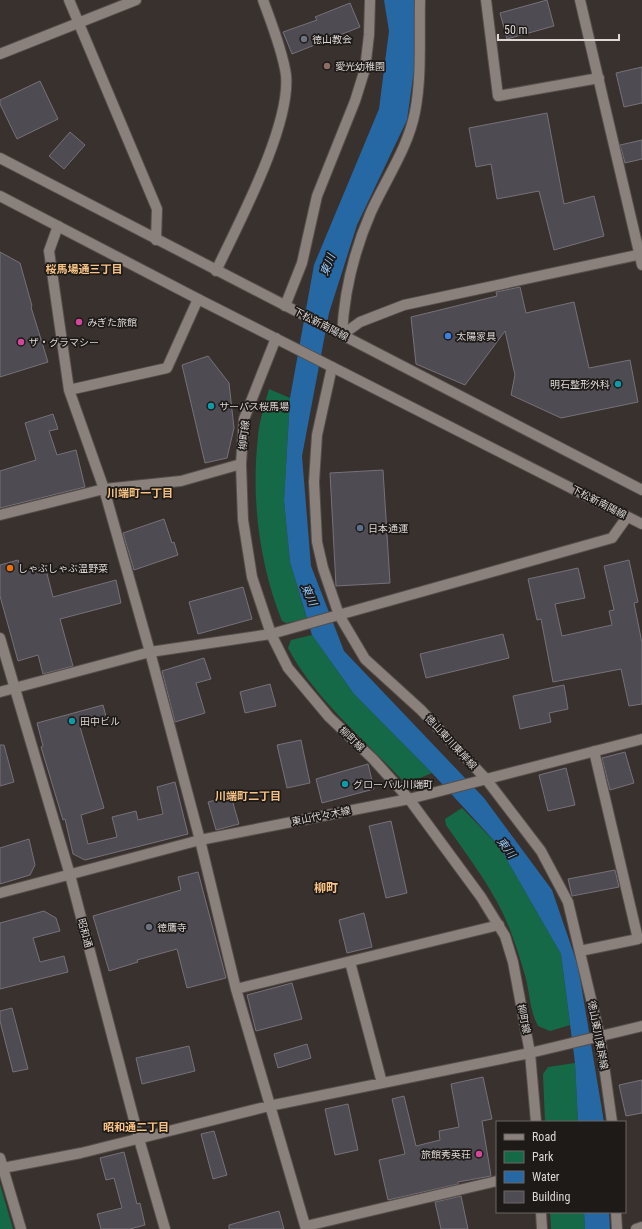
<svg xmlns="http://www.w3.org/2000/svg" width="642" height="1229" font-family="'Roboto Condensed','Noto Sans JP',sans-serif">
<style>
.green{fill:#166947}
.water{fill:#2668a4}
.building{fill:#4f4b52;stroke:#767179}
.lines{fill:none;stroke-linecap:round;stroke-linejoin:round}
.street-casing{stroke:#554e4b;stroke-width:12}
.secondary-casing{stroke:#554e4b;stroke-width:12}
.street{stroke:#8a807c;stroke-width:10}
.secondary{stroke:#8a807c;stroke-width:10}
.worship-dot{fill:#6b7280;stroke:#1d1a18;stroke-width:1.5}
.education-dot{fill:#8d6e63;stroke:#1d1a18;stroke-width:1.5}
.hotel-dot{fill:#d1479c;stroke:#1d1a18;stroke-width:1.5}
.shop-dot{fill:#3f7fe0;stroke:#1d1a18;stroke-width:1.5}
.culture-dot{fill:#0f9aa8;stroke:#1d1a18;stroke-width:1.5}
.service-dot{fill:#5c6f8a;stroke:#1d1a18;stroke-width:1.5}
.food-dot{fill:#e8710a;stroke:#1d1a18;stroke-width:1.5}
.labels{text-anchor:middle;dominant-baseline:central;stroke-width:3.5;stroke-linejoin:round;paint-order:stroke}
.poi-label{font-size:10px;fill:#ddd8d6;stroke:#1d1a18;text-anchor:start}
.street-label{font-size:10px;fill:#ddd8d6;stroke:#1d1a18}
.water-label{font-size:11px;font-style:italic;fill:#96c7f9;stroke:#1d1a18}
.neighbourhood-label{font-size:11px;font-weight:bold;fill:#f8c384;stroke:#1d1a18}
.quarter-label{font-size:12px;font-weight:bold;fill:#f8c384;stroke:#1d1a18}
</style>
<rect width="100%" height="100%" fill="#39312d"/>
<!-- green -->
<path class="green" d="M269 389 290 398 284 501 290 562 307 619 286 623 282 621C259 563 251 498 258 437 259 421 265 405 269 389Z
M312 635 354 694 432 773 408 783 403 781C363 738 315 699 288 648L291 640Z
M462 808 499 846 561 954 570 1025 550 1031 538 1026C530 1011 530 995 526 979 522 965 518 951 513 938 499 896 471 861 446 825L445 819Z
M575 1063 578 1122H545L543 1074 548 1067Z
M0 1184 13 1229H0Z
M550 1212H584L585 1229H551Z"/>
<!-- water -->
<path class="water" d="M384 0H416L419 35 407 120 357 225 329 313 302 456 311 566 344 651 484 798 552 890 578 966 604 1122H578L575 1063 561 954 499 846 432 773 354 694 312 635 290 562 284 501 290 398 314 265 379 109 389 31Z
M584 1212H609L610 1229H585Z"/>
<!-- building -->
<path class="building" d="M547 0 554 26 507 39 500 13Z
M350 3 360 27 292 54 283 32 317 20 315 17Z
M642 67V103L624 107 616 73Z
M40 81 58 119 17 139 0 104V100Z
M547 113 564 204 594 196 604 236 554 250 539 191 497 199 491 164 476 167 469 128Z
M70 132 85 145 64 169 49 156Z
M642 140V159L625 163 620 145Z
M0 252 20 263 32 306 31 307 48 362 0 377Z
M520 287 526 313 574 302 589 368 630 360 638 402 561 418 511 395 515 375 505 331 465 385 416 364 411 317 497 296 496 292Z
M208 356 229 383 234 428 227 458 205 463 182 365Z
M53 414 58 429 49 431 57 455 76 450 85 487 0 508V471L36 460 25 423Z
M383 470 390 583 336 586 330 473Z
M164 519 172 543 174 542 178 555 134 570 123 533Z
M18 560 22 573 45 566 53 597 116 580 121 603 60 619 73 666 43 674 38 655 18 661 0 596V565Z
M629 560 638 602 634 603 642 643V704L629 706 621 669 553 682 541 619 537 620 528 579 578 568 585 598 555 604 562 636 612 625 609 611 614 610 604 566Z
M243 587 252 619 198 634 189 602Z
M503 634 509 658 426 678 420 654Z
M204 658 211 679 196 683 205 713 175 722 162 671Z
M270 684 276 706 245 713 240 692Z
M564 685 568 709 549 713 551 722 520 729 513 696Z
M103 705 107 720 80 727 104 808 81 815 88 844 117 837 112 817 136 811 138 820 163 814 157 787 175 782 188 834 85 860 73 854 65 819 63 820 41 747 43 746 37 723Z
M301 740 310 783 287 788 277 745Z
M0 745H4L14 782 0 786Z
M625 752 634 783 610 790 602 758Z
M368 764 374 789 322 803 316 779Z
M566 768 575 805 548 811 539 775Z
M231 796 239 824 216 830 208 802Z
M391 821 407 893 386 898 369 826Z
M29 839 35 865 30 875 0 884V848Z
M615 870 619 887 572 896 568 879Z
M198 872 226 978 187 988 177 949 137 960 138 962 109 971 93 916 181 890 178 877Z
M44 911 56 918 60 931 33 938 40 962 64 956 68 972 0 989V923Z
M364 913 372 947 347 953 339 920Z
M292 983 302 1019 256 1031 247 995Z
M12 1008 28 1069 13 1072 0 1021V1011Z
M307 1044 311 1058 278 1068 274 1054Z
M189 1046 195 1071 142 1084 136 1058Z
M483 1077 492 1119 482 1121 491 1176 458 1182V1184L388 1200 379 1160 405 1154 392 1099 404 1096 416 1146 440 1140 439 1131 459 1127 451 1084Z
M642 1080V1113L626 1116 619 1085Z
M348 1104 358 1150 335 1155 325 1109Z
M214 1131 227 1175 213 1179 201 1134Z
M124 1152 137 1204 140 1203 145 1225 130 1229H101L97 1214 122 1208 114 1178 106 1180 100 1158Z
M461 1196 468 1229H441L435 1202Z
M279 1211 284 1229H229V1225Z"/>
<g class="lines">
<!-- street casing -->
<g class="street-casing">
<path id="street" d="M69 0 157 209 156 240
M486 0 498 96 599 78
M0 54 136 0
M58 226 49 251 69 390 104 489 150 652 200 840 236 989 306 1229
M216 271C238 224 291 126 286 75 283 52 271 22 263 0
M285 306 302 263 317 196 355 101 365 69 369 35 370 0
M342 335C344 292 354 251 371 212 386 179 408 148 415 112 422 76 419 37 420 0
M342 335 360 322 404 305 642 254
M332 367 317 435 314 482 317 542 323 568 339 615 365 659 421 710 486 779 541 851 568 902 600 1037 612 1122
M69 390 167 368 198 299
M0 515 104 489 181 481 241 464
M0 692 150 652 271 634 612 538 627 517
M409 799 642 739
M580 951 638 939 594 751
M350 962 382 1083
M236 989 499 925
M0 1158 21 1229
M3 1168 81 1153 269 1106 530 1053 642 1026
M616 1212 617 1229
M306 1226 497 1181
M636 1229 642 1227"/>
</g>
<!-- secondary casing -->
<g class="secondary-casing">
<path id="secondary" d="M580 0 642 265
M0 158 642 490
M0 196 198 299 642 524
M276 338 244 419 241 464 243 520 252 577 271 634 288 668 329 717 373 759 409 799 481 897 505 936 513 962 530 1053 536 1122
M0 638 70 875 139 1139 165 1229
M0 893 200 840 409 799
M541 1212 542 1229"/>
</g>
<!-- street -->
<use href="#street" class="street"/>
<!-- secondary -->
<use href="#secondary" class="secondary"/>
</g>
<!-- markers -->
<g class="worship-dot">
<circle cx="304" cy="39" r="4"/>
<circle cx="149" cy="927" r="4"/>
</g>
<circle class="education-dot" cx="327" cy="66" r="4"/>
<g class="hotel-dot">
<circle cx="79" cy="322" r="4"/>
<circle cx="21" cy="342" r="4"/>
<circle cx="479" cy="1154" r="4"/>
</g>
<circle class="shop-dot" cx="448" cy="336" r="4"/>
<g class="culture-dot">
<circle cx="618" cy="384" r="4"/>
<circle cx="211" cy="406" r="4"/>
<circle cx="72" cy="721" r="4"/>
<circle cx="345" cy="784" r="4"/>
</g>
<circle class="service-dot" cx="360" cy="528" r="4"/>
<circle class="food-dot" cx="10" cy="568" r="4"/>
<g class="labels">
<!-- poi labels -->
<g class="poi-label">
<text x="312" y="39">徳山教会</text>
<text x="335" y="66">愛光幼稚園</text>
<text x="87" y="322">みぎた旅館</text>
<text x="456" y="336">太陽家具</text>
<text x="29" y="342">ザ・グラマシー</text>
<text x="610" y="384" text-anchor="end">明石整形外科</text>
<text x="219" y="406">サーパス桜馬場</text>
<text x="368" y="528">日本通運</text>
<text x="18" y="568">しゃぶしゃぶ温野菜</text>
<text x="80" y="721">田中ビル</text>
<text x="353" y="784">グローバル川端町</text>
<text x="157" y="927">徳鷹寺</text>
<text x="471" y="1154" text-anchor="end">旅館秀英荘</text>
</g>
<!-- street labels -->
<g class="street-label">
<text transform="translate(321 324) rotate(27)">下松新南陽線</text>
<text transform="translate(244 435) rotate(-84)">柳町線</text>
<text transform="translate(599 502) rotate(27)">下松新南陽線</text>
<text transform="translate(352 739) rotate(44)">柳町線</text>
<text transform="translate(451 742) rotate(47)">徳山東川東岸線</text>
<text transform="translate(321 816) rotate(-11)">東山代々木線</text>
<text transform="translate(85 933) rotate(75)">昭和通</text>
<text transform="translate(524 1019) rotate(78)">柳町線</text>
<text transform="translate(598 1035) rotate(79)">徳山東川東岸線</text>
</g>
<!-- water labels -->
<g class="water-label">
<text transform="translate(328 265) rotate(-69)">東川</text>
<text transform="translate(309 595) rotate(66)">東川</text>
<text transform="translate(506 848) rotate(53)">東川</text>
</g>
<!-- neighbourhood labels -->
<g class="neighbourhood-label">
<text x="84" y="269">桜馬場通三丁目</text>
<text x="140" y="493">川端町一丁目</text>
<text x="248" y="796">川端町二丁目</text>
<text x="136" y="1127">昭和通二丁目</text>
</g>
<!-- quarter labels -->
<g class="quarter-label">
<text x="326" y="888">柳町</text>
</g>
</g>
<!-- legend -->
<rect x="496" y="1121" width="130" height="92" fill="#1d1a18" stroke="#6a6664"/>
<rect x="504" y="1134" width="20" height="6" fill="#8a807c" stroke="#6a6664"/>
<text x="532" y="1141" font-size="12" fill="#ddd8d6">Road</text>
<rect x="504" y="1151" width="20" height="12" fill="#166947" stroke="#6a6664"/>
<text x="532" y="1161" font-size="12" fill="#ddd8d6">Park</text>
<rect x="504" y="1171" width="20" height="12" fill="#2668a4" stroke="#6a6664"/>
<text x="532" y="1181" font-size="12" fill="#ddd8d6">Water</text>
<rect x="504" y="1191" width="20" height="12" fill="#4f4b52" stroke="#6a6664"/>
<text x="532" y="1201" font-size="12" fill="#ddd8d6">Building</text>
<!-- scale -->
<path d="M498 34v6h121v-6" fill="none" stroke="#ddd8d6" stroke-width="2"/>
<text x="504" y="34" font-size="12" fill="#ddd8d6" stroke="#1d1a18" stroke-width="3" paint-order="stroke">50 m</text>
</svg>
